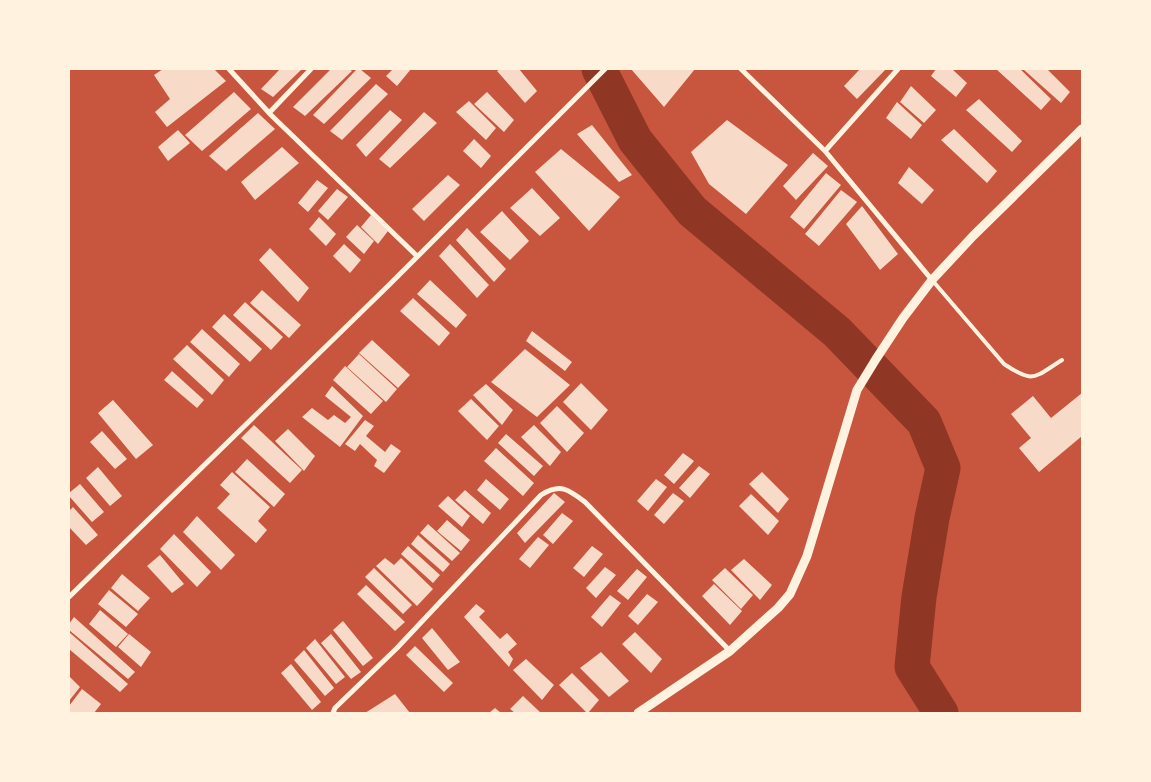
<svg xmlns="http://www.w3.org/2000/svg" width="1151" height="782" font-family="'DM Sans',sans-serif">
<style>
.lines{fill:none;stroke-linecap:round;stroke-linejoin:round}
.river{stroke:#8f3625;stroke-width:35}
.building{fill:#f7dbc8}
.service{stroke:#fff3e0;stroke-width:4}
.minor{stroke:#fff3e0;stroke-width:5}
.tertiary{stroke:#fff3e0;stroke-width:9}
</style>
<rect width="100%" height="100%" fill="#c8553d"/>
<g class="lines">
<!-- river -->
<path class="river" d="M599 69 635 140 692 211 837 332 924 422 943 468 932 518 919 597 912 667 941 713"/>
</g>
<!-- building -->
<path class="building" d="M163 69H214L226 81 167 127 155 112 170 99 154 75Z
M280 69H302L273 97 261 89Z
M331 69H349L352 71 305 116 293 107Z
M357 69H360L371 78 324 124 313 115Z
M393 69H411L397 86 386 76Z
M500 69H519L537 91 525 103 497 71Z
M631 69H695L664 107Z
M860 69H886L857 99 844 86Z
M936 69H952L967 83 956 97 931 76Z
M996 69H1020L1051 99 1041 110Z
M1023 69H1047L1070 92 1061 103Z
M376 84 388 94 342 140 330 131Z
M911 86 936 110 924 123 900 102Z
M234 92 251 109 202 151 185 135Z
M487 92 514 120 504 132 474 104Z
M979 99 1022 141 1012 152 966 110Z
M469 101 496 128 486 140 456 112Z
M897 102 922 125 911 139 886 118Z
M390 110 402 120 366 157 356 145Z
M424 112 437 123 390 168 379 159Z
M258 113 275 129 226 171 209 156Z
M727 120 788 165 746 214 709 184 691 152Z
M592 125 632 175 619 182 577 134Z
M954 129 997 171 987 183 941 140Z
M178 130 190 143 168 161 158 147Z
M474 139 491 156 481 168 463 151Z
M282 147 299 163 255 200 241 182Z
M561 149 620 197 589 231 535 172Z
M813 153 828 166 796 200 783 186Z
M909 167 934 190 922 204 898 183Z
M826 173 841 185 804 229 790 217Z
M448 175 460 185 424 221 412 209Z
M317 180 328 188 308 212 298 203Z
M532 188 560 218 540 236 510 208Z
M337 189 348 197 328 220 318 211Z
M841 190 857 202 819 246 805 234Z
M862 206 898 254 880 270 846 224Z
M502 211 529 241 510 260 480 232Z
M371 215 388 231 378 244 361 227Z
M319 217 336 234 326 246 309 229Z
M357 225 374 241 364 254 346 237Z
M467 228 506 269 494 282 456 240Z
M344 244 361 260 350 273 333 256Z
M450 244 489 285 477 298 439 256Z
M270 248 309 288 298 302 259 260Z
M430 280 467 315 456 328 417 294Z
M262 290 301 325 289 338 250 303Z
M413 298 450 333 439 346 400 311Z
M245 302 283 337 271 350 233 315Z
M224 314 262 349 250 362 212 327Z
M202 329 240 364 229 377 190 342Z
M532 331 572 362 565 371 526 341Z
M372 340 410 375 398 388 359 353Z
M187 345 224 380 212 395 173 359Z
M525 349 570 385 537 417 491 382Z
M359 354 397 389 386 402 347 367Z
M345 366 383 401 371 414 333 380Z
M172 371 204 400 197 408 164 380Z
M581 383 608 410 591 430 563 402Z
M486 384 513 410 502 425 473 395Z
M332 386 363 416 340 447 302 417 312 408 328 420 334 415 345 423 351 417 325 396Z
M1082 393V436L1039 472 1019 448 1031 438 1011 414 1033 396 1051 418Z
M471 399 499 426 487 440 458 411Z
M113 400 153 445 136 459 98 413Z
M557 406 584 433 567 452 540 423Z
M365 420 374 426 366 436 385 452 391 444 401 451 384 473 374 466 377 460 360 444 355 451 345 444Z
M254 425 302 470 290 483 241 438Z
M534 425 561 452 550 466 521 437Z
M288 429 315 456 304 471 275 441Z
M102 431 127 459 115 469 90 442Z
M506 434 543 466 534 476 498 443Z
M496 448 534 483 523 496 484 461Z
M683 453 694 461 674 484 664 475Z
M247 459 285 494 274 507 235 472Z
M699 466 710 474 690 498 679 488Z
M98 467 122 496 110 506 86 478Z
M232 472 270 507 258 521 267 530 256 543 217 508 230 494 220 485Z
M762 472 789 499 778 513 749 484Z
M486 479 509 499 500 510 477 490Z
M656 479 667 487 648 511 637 501Z
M80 484 104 512 92 522 69 496V493Z
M465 490 491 513 483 524 455 500Z
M554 493 565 502 525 543 517 533Z
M673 493 684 501 664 524 654 515Z
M751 494 779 521 768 535 739 506Z
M448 496 470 516 462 527 438 506Z
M73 507 98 535 86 545 69 527V511Z
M562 513 573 521 553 544 543 535Z
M197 516 235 555 221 570 183 532Z
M447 520 470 540 461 551 437 531Z
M428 524 460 553 452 561 420 533Z
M174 534 211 572 197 587 160 549Z
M418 535 450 564 443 572 411 544Z
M538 537 549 545 530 568 519 559Z
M408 546 440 575 433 583 401 554Z
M592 546 603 554 584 577 573 568Z
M160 555 184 584 172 593 147 566Z
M385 558 394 565 401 558 433 589 417 606 376 566Z
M744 559 772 585 760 600 731 570Z
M605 567 616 575 596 598 586 588Z
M374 568 412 605 403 614 365 577Z
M725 568 753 595 741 609 712 580Z
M637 569 647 577 628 600 617 591Z
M122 574 150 598 138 611 111 588Z
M714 584 742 611 730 625 702 596Z
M366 585 405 622 395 631 357 594Z
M109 590 138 614 126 627 98 604Z
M647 594 658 602 638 625 628 616Z
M610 595 621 603 602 627 591 617Z
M476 604 485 611 479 617 500 639 507 633 517 644 508 652 513 659 509 667 464 617Z
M100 610 128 634 116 647 89 624Z
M74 617 135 672 128 679 69 630V624Z
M343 621 373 658 363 666 333 630Z
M432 628 460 662 448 670 422 638Z
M69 632 128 684 120 692 69 649Z
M635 632 662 659 651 673 622 644Z
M129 634 151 652 141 667 118 647Z
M331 634 361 672 351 679 321 643Z
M315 639 345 677 336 684 306 648Z
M415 646 453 683 444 692 406 655Z
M304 650 334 688 325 696 294 660Z
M601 652 629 681 609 697 580 668Z
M526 659 554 685 542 700 513 670Z
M291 664 321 702 312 710 281 673Z
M572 673 599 700 588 713H587L559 685Z
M69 676 80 687 69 701Z
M82 689 101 704 94 713H69V706Z
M395 694 410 713H365Z
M523 696 541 713H515L510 709Z
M495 708 501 713H489Z"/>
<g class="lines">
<!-- service -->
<path class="service" d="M932 280 1004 364C1034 384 1033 378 1062 360"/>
<!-- minor -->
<path class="minor" d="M229 69 271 115 417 256
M741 69 825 151 932 280
M269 113 311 69
M825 151 898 69
M69 597 389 285 605 69
M333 713 335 708 397 648 541 495C560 483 568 489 585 502L730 651"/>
<!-- tertiary -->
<path class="tertiary" d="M638 713 730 651 778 608 790 594 807 556 857 390 876 359 903 318 932 280 973 236 1082 129"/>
</g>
<!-- border -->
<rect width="1151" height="782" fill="none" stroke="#fff3e0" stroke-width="140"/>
</svg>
